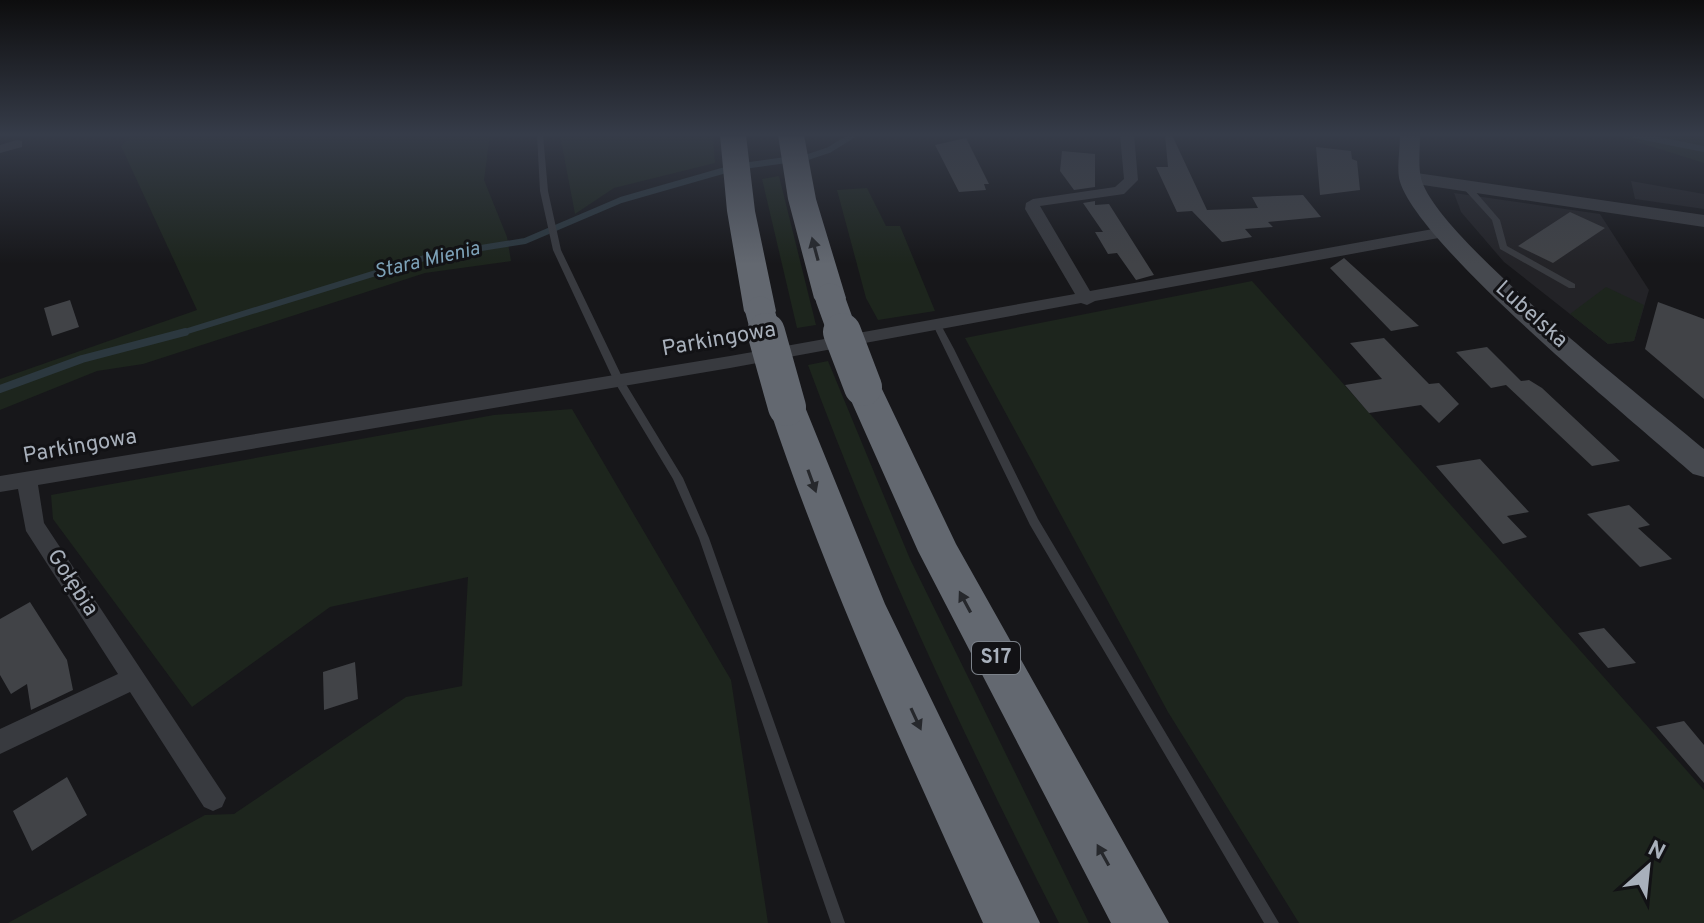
<svg xmlns="http://www.w3.org/2000/svg" width="1704" height="923" font-family="Overpass,sans-serif">
<style>
.built{fill:#232327}
.green{fill:#1d251d}
.lines{fill:none;stroke-linecap:round;stroke-linejoin:round}
.stream-far1{stroke:#2c383f;stroke-width:6}
.stream{stroke:#2c383f;stroke-width:8}
.building{fill:#414347}
.service{fill:#383a3f;fill-rule:evenodd}
.minor{fill:#383a3f;fill-rule:evenodd}
.tertiary{fill:#383a3f;fill-rule:evenodd}
.secondary{fill:#46494f;fill-rule:evenodd}
.motorway{fill:#636870;fill-rule:evenodd}
.motorway-bridge-far1{stroke:#636870;stroke-width:29}
.motorway-bridge{stroke:#636870;stroke-width:38}
.oneway{fill:#26282c}
.labels{text-anchor:middle;dominant-baseline:central;stroke-width:6;stroke-linejoin:round;paint-order:stroke}
.far-water-label{font-size:20px;font-style:italic;fill:#7da2b8;stroke:#121215}
.shield{fill:#121215;stroke:#7b8189;stroke-width:2}
.shield-label{font-size:20px;font-weight:bold;fill:#a8b0bb}
.street-label{font-size:22px;fill:#a8b0bb;stroke:#121215}
</style>
<rect width="100%" height="100%" fill="#17171a"/>
<!-- built -->
<path class="built" d="M1631 181 1704 194V209L1635 199Z
M1454 193 1600 214 1649 290 1634 341 1608 344 1504 262 1461 212Z"/>
<!-- green -->
<path class="green" d="M133 135H490L484 180 507 237 511 261 425 273 143 364 97 371 0 410V379L197 310 121 146Z
M560 135H713L715 163 614 188 575 214Z
M1615 135H1704V163Z
M779 176 816 325 797 328 762 179Z
M867 188 886 226H900L935 311 878 320 866 298 837 190Z
M1252 281 1704 790V923H1299L1168 712 965 338Z
M1606 287 1644 305 1634 341 1608 344 1570 314Z
M828 361 910 559 1089 923H1059C966 741 879 557 808 365Z
M572 409 731 680 768 923H8L205 815 234 814 406 697 462 686 468 577 330 607 192 707 53 519 51 495 494 415Z"/>
<g class="lines">
<!-- stream-far1 -->
<path class="stream-far1" d="M1634 135 1704 149
M178 334 431 256 525 241 621 200 736 167 808 157 829 150 853 135"/>
<!-- stream -->
<path class="stream" d="M0 389 82 359 185 332"/>
</g>
<!-- building -->
<path class="building" d="M1165 135H1172L1207 210 1258 208 1252 197 1303 195 1321 217 1268 222 1273 227 1245 229 1252 237 1222 242 1192 211 1177 212 1156 167H1168Z
M966 138 989 184H984L986 190 959 192 935 145Z
M1316 147 1351 151 1352 159 1357 161 1360 190 1320 195Z
M1062 151 1095 154V187L1074 190 1060 171Z
M1095 201V205L1109 204 1154 275 1136 280 1117 253 1108 254 1095 232H1103L1083 203Z
M1570 212 1605 228 1553 263 1518 246Z
M1344 258 1419 326 1391 331 1330 268Z
M70 300 79 327 52 336 44 308Z
M1658 302 1704 319V399L1645 349Z
M1384 338 1429 384 1439 383 1459 404 1439 423 1421 405 1369 413 1345 385 1382 379 1350 343Z
M1487 347 1521 381 1529 380 1542 388 1620 461 1592 466 1506 385 1491 388 1456 352Z
M1480 459 1529 512 1507 516 1527 537 1503 544 1436 466Z
M1629 505 1650 525 1638 528 1672 559 1640 567 1587 514Z
M30 602 67 660 73 690 31 710 27 684 11 694 0 675V619Z
M1604 628 1636 663 1608 668 1578 633Z
M355 662 358 699 324 710 323 672Z
M1684 721 1704 745V783L1656 727Z
M67 777 87 815 32 851 13 811Z"/>
<g class="lines">
<!-- service -->
<path class="service" d="M537 135H543L548 191 561 250 624 381 683 478 709 538 845 923H831L699 538 673 479 614 381 553 250 540 191Z
M1462 183H1468L1500 220 1507 246 1575 284V288H1569L1500 249 1492 220 1462 187Z
M937 322 941 325 954 349 1038 519 1279 923H1264L1030 525 933 325Z"/>
<!-- minor -->
<path class="minor" d="M1120 135H1134L1138 180 1124 194 1040 206 1090 291 1444 227 1452 232 1444 237 1095 301 1087 305 1081 303 730 368 38 485 44 523 226 798 222 807 213 811 204 807 130 692 0 754V729L118 674 26 531 18 489 0 492V476L730 356 1075 294 1025 209 1026 203 1033 199 1115 187 1124 179Z
M17 140 22 141V147L0 153V145Z"/>
<!-- tertiary -->
<path class="tertiary" d="M1410 172 1704 215V227L1403 182V174Z"/>
<!-- secondary -->
<path class="secondary" d="M1400 135H1420C1420 148 1418 165 1421 178 1435 237 1649 402 1704 449V477L1693 474C1636 423 1412 241 1399 178 1397 165 1400 148 1400 135Z"/>
<!-- motorway -->
<path class="motorway" d="M720 135H746L755 211 776 311 771 318 760 321 749 318 744 311 727 211Z
M778 135H804L816 199 846 298 841 305 830 308 819 305 814 298 788 199Z
M863 375 875 379 881 387 956 544 1169 923H1111L918 551 845 387 851 379Z
M787 395 800 398 805 407 885 604 1040 923H983C906 753 828 584 769 407L774 398Z"/>
<!-- motorway-bridge-far1 -->
<path class="motorway-bridge-far1" d="M830 298 843 334
M760 311 766 334"/>
<!-- motorway-bridge -->
<path class="motorway-bridge" d="M766 332 787 407
M842 332 863 387"/>
</g>
<!-- one-way arrows -->
<defs><path id="oneway-solid" d="M-6-.8H1V-3.2L6.5 0L1 3.2V.8H-6Z" transform="scale(2)"/></defs>
<g class="oneway">
<use href="#oneway-solid" transform="translate(815 249) rotate(-105)"/>
<use href="#oneway-solid" transform="translate(812 481) rotate(70)"/>
<use href="#oneway-solid" transform="translate(965 602) rotate(-118)"/>
<use href="#oneway-solid" transform="translate(916 719) rotate(65)"/>
<use href="#oneway-solid" transform="translate(1103 855) rotate(-119)"/>
</g>
<!-- sky -->
<linearGradient id="sky" x2="0" y2="1"><stop stop-color="#0d0d0e"/><stop offset="0.51" stop-color="#363c49"/><stop offset="1" stop-color="#363c49" stop-opacity="0"/></linearGradient>
<rect width="1704" height="264" fill="url(#sky)"/>
<g class="labels">
<!-- far-water labels -->
<g class="far-water-label">
<text transform="translate(427 261) rotate(-13)">Stara Mienia</text>
</g>
<!-- shield labels -->
<rect class="shield" x="972" y="642" width="48" height="32" rx="6"/>
<g class="shield-label">
<text x="996" y="658">S17</text>
</g>
<!-- street labels -->
<g class="street-label">
<text transform="translate(1531 315) rotate(42)">Lubelska</text>
<text transform="translate(719 340) rotate(-10)">Parkingowa</text>
<text transform="translate(80 447) rotate(-10)">Parkingowa</text>
<text transform="translate(72 583) rotate(57)">Gołębia</text>
</g>
</g>
<!-- north arrow -->
<g transform="translate(1648 867) rotate(27)" stroke="#121215" stroke-width="6" paint-order="stroke">
<path d="M0-6L14 30L0 20L-14 30Z" fill="#a8b0bb"/>
<text y="-12" font-size="22" font-weight="bold" text-anchor="middle" fill="#a8b0bb">N</text>
</g>
</svg>
